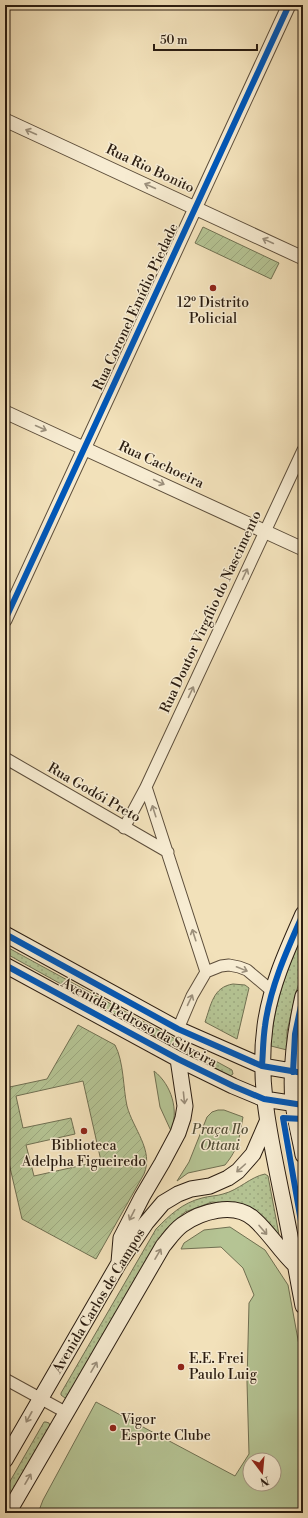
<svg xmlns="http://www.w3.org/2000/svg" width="308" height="1518" font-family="'Libre Bodoni',serif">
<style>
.grass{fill:url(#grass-dots);stroke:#707052}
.park{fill:#b5c494;stroke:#707052;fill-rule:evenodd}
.garden{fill:url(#garden-furrows);stroke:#707052;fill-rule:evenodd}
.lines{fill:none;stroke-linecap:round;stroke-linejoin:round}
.minor-casing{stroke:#5d4e3b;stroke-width:13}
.tertiary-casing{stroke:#5d4e3b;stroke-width:15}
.secondary-casing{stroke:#2b1d11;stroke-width:17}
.minor{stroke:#f7ecd2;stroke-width:11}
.tertiary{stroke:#f7ecd2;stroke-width:13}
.secondary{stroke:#f7ecd2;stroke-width:15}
.cycleway-casing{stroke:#f7ecd2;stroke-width:8}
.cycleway{stroke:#0057b8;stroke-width:6}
.oneway{stroke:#9b8f7b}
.poi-dot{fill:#8f2418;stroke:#f7ecd2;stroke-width:1.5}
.labels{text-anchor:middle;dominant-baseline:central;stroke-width:3;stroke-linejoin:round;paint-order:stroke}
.street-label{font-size:14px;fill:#2b1d11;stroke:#f7ecd2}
.poi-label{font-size:14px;fill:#2b1d11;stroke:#f7ecd2}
.park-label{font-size:14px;font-style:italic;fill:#544f38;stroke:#f7ecd2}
</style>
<defs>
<pattern id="grass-dots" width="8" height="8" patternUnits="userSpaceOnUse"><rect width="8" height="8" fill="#b5c494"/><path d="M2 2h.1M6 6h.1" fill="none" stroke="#9ca87f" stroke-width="1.8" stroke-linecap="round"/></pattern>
<pattern id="garden-furrows" width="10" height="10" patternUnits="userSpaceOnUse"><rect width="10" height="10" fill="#b5c494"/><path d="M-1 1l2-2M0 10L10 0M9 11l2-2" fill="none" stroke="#9ca87f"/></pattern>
</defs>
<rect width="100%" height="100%" fill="#f2e1ba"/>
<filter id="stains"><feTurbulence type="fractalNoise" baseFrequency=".005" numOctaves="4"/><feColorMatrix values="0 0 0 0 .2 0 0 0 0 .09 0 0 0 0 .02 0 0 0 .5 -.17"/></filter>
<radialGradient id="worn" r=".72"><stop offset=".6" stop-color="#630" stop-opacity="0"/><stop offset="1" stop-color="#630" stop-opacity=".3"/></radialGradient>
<!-- grass -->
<path class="grass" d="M303 933V973L296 992 287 1032V1050L271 1046C273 1007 287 969 303 933Z
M5 946 232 1070 233 1074 230 1076 133 1024 5 953Z
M233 984 245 985 249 988 237 1039 205 1022C211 1005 213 987 233 984Z
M265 1174 268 1176 280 1240 268 1223 254 1209 243 1205 212 1202 185 1212 166 1229 160 1237 68 1397 65 1398 61 1395V1393L156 1229C170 1215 182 1203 202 1198 209 1196 217 1196 223 1194 239 1190 250 1177 265 1174Z
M44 1422H46L49 1423 50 1426 5 1505V1490Z"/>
<!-- park -->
<path class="park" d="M154 1071C172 1085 179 1111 171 1131L160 1107Z
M218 1110H224L243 1117C239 1138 239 1148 225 1165L188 1173 177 1181 189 1162 207 1117 212 1112Z
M230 1227 265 1250 288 1285 303 1367V1513H38L43 1500 96 1402 235 1476 249 1454 247 1382 249 1303 254 1295 243 1268 221 1247 181 1249 184 1243 204 1230ZM250 1460H274V1484H250Z"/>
<!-- garden -->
<path class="garden" d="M203 227 279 263 271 279 195 243Z
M78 1025 115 1045C124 1062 123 1088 127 1106 133 1129 154 1150 144 1174L96 1259 22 1219 5 1146V1088L47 1079ZM83 1081 101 1161 34 1176 26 1145 75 1134 71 1118 23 1128 16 1096Z"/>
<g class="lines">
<!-- minor casing -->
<g class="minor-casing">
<path id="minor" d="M5 758 168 852
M124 828 146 787
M206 972 146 787 303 450
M178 1029 192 996 206 972 221 966 229 965 239 967 247 970 272 991
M5 1379 67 1413"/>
</g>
<!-- tertiary casing -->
<g class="tertiary-casing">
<path id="tertiary" d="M5 120 303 258
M5 412 303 549
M5 620 289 5"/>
</g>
<!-- secondary casing -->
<g class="secondary-casing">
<path id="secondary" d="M303 914C287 950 270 987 265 1026 257 1084 271 1140 282 1196 290 1233 296 1270 303 1306
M5 934 178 1029 262 1066 303 1073
M5 965 178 1059 233 1086 264 1099 303 1105
M303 996C295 1031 290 1067 293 1103 295 1120 300 1138 303 1155
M119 1262 121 1238 142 1197 162 1163 178 1133 183 1118 185 1106 178 1059
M5 1460 119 1263 146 1223 163 1203 178 1194 191 1189 210 1186 228 1178 238 1171 253 1154 267 1122
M8 1513 163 1246C169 1239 174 1231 182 1225 200 1212 234 1201 254 1219 269 1232 280 1251 295 1265"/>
</g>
<!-- minor -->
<use href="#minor" class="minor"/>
<!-- tertiary -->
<use href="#tertiary" class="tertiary"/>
<!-- secondary -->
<use href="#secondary" class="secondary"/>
<!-- cycleway casing -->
<g class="cycleway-casing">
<path id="cycleway" d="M5 620 289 5
M5 934 178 1029 262 1066 303 1073
M5 965 178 1059 233 1086 264 1099 303 1105
M262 1066C263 1053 263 1039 265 1026 270 987 287 950 303 914
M293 1072 295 1034 303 996
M303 1119 283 1118 303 1233"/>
</g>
<!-- cycleway -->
<use href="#cycleway" class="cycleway"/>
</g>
<!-- one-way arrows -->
<defs><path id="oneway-shaft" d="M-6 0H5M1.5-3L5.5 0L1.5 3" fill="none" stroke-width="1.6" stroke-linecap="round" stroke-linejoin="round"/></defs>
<g class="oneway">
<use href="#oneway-shaft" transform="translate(31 132) rotate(-156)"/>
<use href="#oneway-shaft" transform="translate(150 186) rotate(-156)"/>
<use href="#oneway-shaft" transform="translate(268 241) rotate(-155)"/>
<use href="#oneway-shaft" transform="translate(41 428) rotate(24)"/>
<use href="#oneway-shaft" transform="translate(159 482) rotate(25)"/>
<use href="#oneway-shaft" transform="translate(245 574) rotate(-65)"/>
<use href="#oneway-shaft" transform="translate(191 692) rotate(-65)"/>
<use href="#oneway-shaft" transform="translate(154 811) rotate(-108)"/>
<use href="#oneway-shaft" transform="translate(194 935) rotate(-108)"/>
<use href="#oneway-shaft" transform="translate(242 969) rotate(22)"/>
<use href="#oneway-shaft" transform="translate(190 1000) rotate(-65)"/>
<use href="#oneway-shaft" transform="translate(184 1098) rotate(84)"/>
<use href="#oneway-shaft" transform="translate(241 1168) rotate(138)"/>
<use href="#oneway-shaft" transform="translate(132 1215) rotate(117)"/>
<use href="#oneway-shaft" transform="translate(263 1230) rotate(49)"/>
<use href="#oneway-shaft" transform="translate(158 1254) rotate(-60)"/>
<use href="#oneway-shaft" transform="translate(94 1367) rotate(-60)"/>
<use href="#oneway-shaft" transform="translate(29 1417) rotate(119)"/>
<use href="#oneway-shaft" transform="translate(28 1479) rotate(-60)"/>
</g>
<!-- markers -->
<g class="poi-dot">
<circle cx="213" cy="288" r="4"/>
<circle cx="84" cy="1131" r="4"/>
<circle cx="181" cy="1367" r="4"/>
<circle cx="113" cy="1428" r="4"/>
</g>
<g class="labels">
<!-- street labels -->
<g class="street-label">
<text transform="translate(150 169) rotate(25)">Rua Rio Bonito</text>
<text transform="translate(136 307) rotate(-65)">Rua Coronel Emídio Piedade</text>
<text transform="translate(161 465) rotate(25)">Rua Cachoeira</text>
<text transform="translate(211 612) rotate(-65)">Rua Doutor Virgílio do Nascimento</text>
<text transform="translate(94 793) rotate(30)">Rua Godói Preto</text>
<text transform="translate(139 1023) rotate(28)">Avenida Pedroso da Silveira</text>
<text transform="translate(99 1301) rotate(-59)">Avenida Carlos de Campos</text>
</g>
<!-- poi labels -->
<g class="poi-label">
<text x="213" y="303">12º Distrito<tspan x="213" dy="16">Policial</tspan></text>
<text x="84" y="1146">Biblioteca<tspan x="84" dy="16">Adelpha Figueiredo</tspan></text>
<text x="189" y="1359" text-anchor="start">E.E. Frei<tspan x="189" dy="16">Paulo Luig</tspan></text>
<text x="121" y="1420" text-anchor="start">Vigor<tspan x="121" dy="16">Esporte Clube</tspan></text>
</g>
<!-- park labels -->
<g class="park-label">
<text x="220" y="1130">Praça Ilo<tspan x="220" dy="16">Ottani</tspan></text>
</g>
</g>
<!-- margin -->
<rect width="308" height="1518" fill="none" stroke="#f2e1ba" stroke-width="20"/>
<rect x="6" y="6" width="296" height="1506" fill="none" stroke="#2b1d11" stroke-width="2"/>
<rect x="10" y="10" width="288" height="1498" fill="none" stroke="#2b1d11"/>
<!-- north arrow -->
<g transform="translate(262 1472) rotate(164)"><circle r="19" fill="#f7ecd2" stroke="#a59985"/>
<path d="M0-3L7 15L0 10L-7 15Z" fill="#8f2418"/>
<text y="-6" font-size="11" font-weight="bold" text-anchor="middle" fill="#2b1d11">N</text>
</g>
<!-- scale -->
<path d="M154 44v6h103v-6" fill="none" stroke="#2b1d11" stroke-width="2"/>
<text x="160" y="44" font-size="12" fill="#2b1d11" stroke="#f7ecd2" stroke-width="3" paint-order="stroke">50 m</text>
<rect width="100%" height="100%" filter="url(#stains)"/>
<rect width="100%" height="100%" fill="url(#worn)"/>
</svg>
